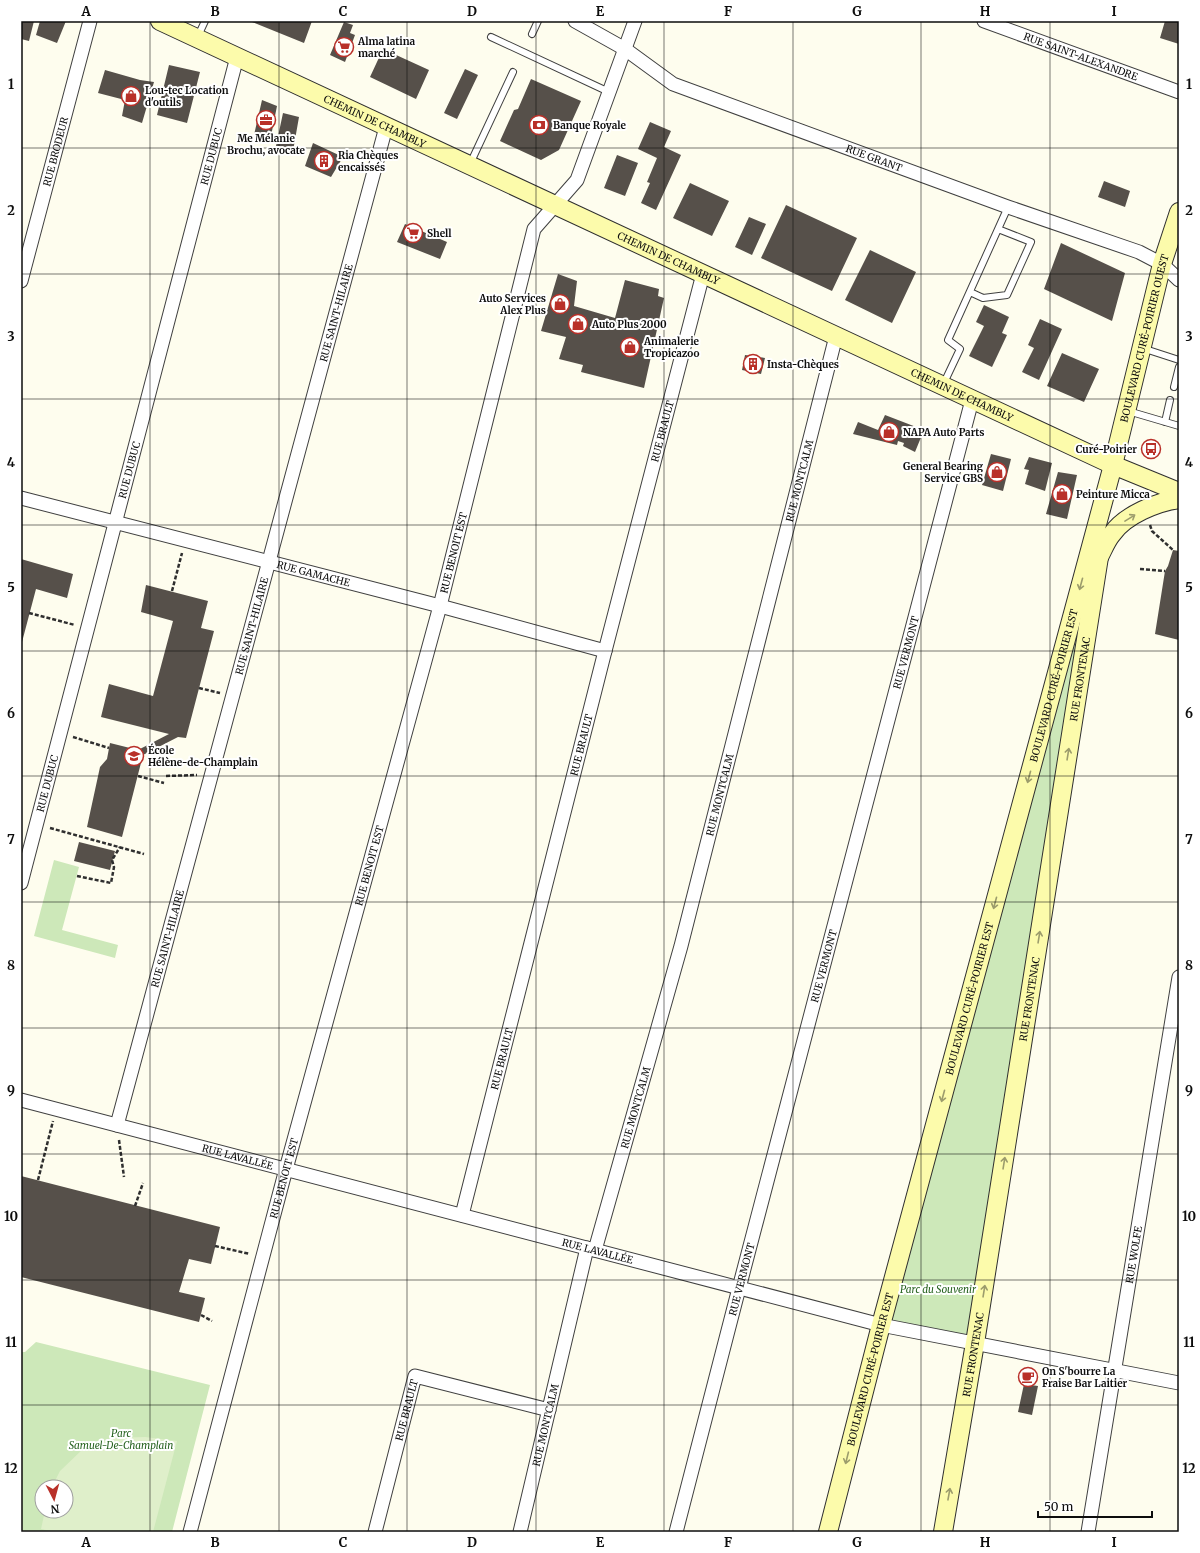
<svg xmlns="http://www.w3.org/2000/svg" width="1200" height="1553" font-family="Merriweather,serif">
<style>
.green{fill:#cde8b9;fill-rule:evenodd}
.pitch{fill:#dfefca}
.building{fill:#56504a}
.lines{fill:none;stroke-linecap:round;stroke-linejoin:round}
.service-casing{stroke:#404040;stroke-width:8}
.minor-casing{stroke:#404040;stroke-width:15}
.secondary-casing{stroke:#2f2f2f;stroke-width:20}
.path{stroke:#2f2f2f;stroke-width:2.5;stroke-dasharray:4 2;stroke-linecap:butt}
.service{stroke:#fff;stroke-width:6}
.minor{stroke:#fff;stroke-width:13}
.secondary{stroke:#fcfbab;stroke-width:18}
.oneway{stroke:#9c9c6c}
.grid{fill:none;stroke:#0d0d0d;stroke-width:1;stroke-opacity:0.55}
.labels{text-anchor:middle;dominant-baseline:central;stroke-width:4;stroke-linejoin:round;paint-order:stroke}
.poi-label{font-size:10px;font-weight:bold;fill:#0d0d0d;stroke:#fff;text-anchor:start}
.street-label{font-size:10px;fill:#0d0d0d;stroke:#fff}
.park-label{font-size:10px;font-style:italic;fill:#276320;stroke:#fff}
.neatline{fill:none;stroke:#0d0d0d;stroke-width:1.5}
.grid-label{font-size:13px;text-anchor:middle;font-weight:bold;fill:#0d0d0d}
</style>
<rect width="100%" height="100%" fill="#fefdee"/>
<!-- green -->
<path class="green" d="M1113 465 975 1343 881 1325Z
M54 860 79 867 62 930 118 945 115 958 34 936Z
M36 1342 210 1385 172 1532H21V1352H25ZM42 1487H66V1511H42Z"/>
<!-- pitch -->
<path class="pitch" d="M145 1437 177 1441 153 1532H55L41 1529 45 1511H66V1487H52L60 1471 84 1448 113 1438Z"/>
<!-- building -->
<path class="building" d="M21 21H34L29 41 21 39Z
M40 21H66L57 43 36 35Z
M252 21H312L304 43 252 22Z
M1165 21H1179V44L1160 38Z
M344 22 353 25 350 33 355 35 345 62 330 55Z
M383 49 429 70 416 99 370 77Z
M169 65 200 72 187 123 157 115Z
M465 69 478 75 457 119 444 113Z
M105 70 140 80 154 82 142 123 122 116 125 100 98 93Z
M531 79 581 101 559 150 541 160 500 141 514 110 518 109Z
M262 100 277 106 270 141 254 135Z
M283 113 299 117 293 151 276 146Z
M650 122 671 131 664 147 681 155 656 210 641 203 650 183 647 182 657 158 638 149Z
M313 143 343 157 331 177 305 166Z
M617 155 638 163 625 196 604 188Z
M1104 181 1130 191 1125 207 1098 197Z
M690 183 729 201 712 236 673 218Z
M786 205 857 238 832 291 761 258Z
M749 217 766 224 752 255 735 247Z
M405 224 447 242 440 259 397 242Z
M1061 243 1125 273 1112 321 1044 289Z
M870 250 916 272 892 323 845 300Z
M558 274 577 281 574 306 615 318 625 280 659 289 658 296 664 298 644 388 581 372 583 365 559 359 566 337 541 331Z
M984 305 1009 317 1002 333 1007 335 992 367 969 356 984 326 976 322Z
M1040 319 1062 329 1039 380 1022 372 1034 348 1028 345Z
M1062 353 1099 369 1084 402 1047 386Z
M745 355 765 358 761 374 742 370Z
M885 415 924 430 915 452 903 446 904 443 898 441 897 445 853 434 858 422 878 430Z
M991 454 1011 459 1003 491 982 485Z
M1029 457 1052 463 1045 491 1025 484 1029 470 1024 469Z
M1058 472 1077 475 1067 519 1046 514Z
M1173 550 1179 551V640L1155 634 1165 571 1168 566Z
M21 559 73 574 67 598 36 589 22 642Z
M146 585 208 601 201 628 214 631 186 738 178 737 143 755 122 837 87 827 100 767 107 759 110 743 138 750 169 734 101 717 109 684 153 696 173 621 141 612Z
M79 842 115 851 110 870 74 861Z
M21 1176 220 1227 211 1264 189 1259 179 1292 205 1298 199 1322 21 1277Z
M1024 1384 1038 1386 1032 1415 1018 1412Z"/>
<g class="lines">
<!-- service casing -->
<g class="service-casing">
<path id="service" d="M532 34 538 21
M198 36 205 21
M491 37 609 92
M470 164 513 72
M970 292 983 298 1007 295 1031 242 998 229
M1142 348 1179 360
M943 385 960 349 948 340 1008 207
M1174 387 1179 367
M1128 411 1179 426
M1165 422 1170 400"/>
</g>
<!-- minor casing -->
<g class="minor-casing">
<g id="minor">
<path id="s1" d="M575 21 625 49 673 84 1008 207 1139 252 1162 264 1179 280"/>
<path id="s2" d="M984 21 1179 92"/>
<path id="s3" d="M21 281 90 21"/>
<path id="s4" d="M21 498 440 606 605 651"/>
<path id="s5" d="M21 883 237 57"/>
<path id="s6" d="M21 1100 881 1325 1179 1383"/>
<path id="s7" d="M117 1125 386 127"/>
<path id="s8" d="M462 1215 605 651 703 274"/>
<path id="s9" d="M595 1250 681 946 836 336"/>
<path id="s10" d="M190 1532 286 1169 440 606 534 229 577 180 635 21"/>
<path id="s11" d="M375 1532 415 1376 549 1410"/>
<path id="s12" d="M520 1532 587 1248"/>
<path id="s13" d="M676 1532 739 1288 972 400"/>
<path id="s14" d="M1088 1532 1179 977"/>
</g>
</g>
<!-- secondary casing -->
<g class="secondary-casing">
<g id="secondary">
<path id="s15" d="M160 21 1113 465 1179 492"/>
<path d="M1098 559C1103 550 1106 541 1112 534 1125 515 1157 502 1179 499"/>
<path id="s16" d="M828 1532 881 1325 1113 465 1162 264 1179 212"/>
<path id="s17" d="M943 1532 975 1343 1099 557"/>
</g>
</g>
<!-- path -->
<path class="path" d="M1150 525 1152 531 1173 550
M1140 569 1165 571
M172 591 182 553
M29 613 75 625
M199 688 220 693
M73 737 109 748
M138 776 164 783
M166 776 197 775
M50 828 144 854
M77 876 111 883 114 867 112 860 120 847
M119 1140 124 1177
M38 1180 53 1121
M135 1206 143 1183
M215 1246 250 1254
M201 1315 212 1321"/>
<!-- service -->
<use href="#service" class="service"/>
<!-- minor -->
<use href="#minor" class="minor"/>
<!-- secondary -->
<use href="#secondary" class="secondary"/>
</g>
<!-- one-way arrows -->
<defs><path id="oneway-shaft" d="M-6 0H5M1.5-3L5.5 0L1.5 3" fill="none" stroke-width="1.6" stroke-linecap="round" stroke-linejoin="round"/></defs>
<g class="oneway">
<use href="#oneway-shaft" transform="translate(1130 518) rotate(-32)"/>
<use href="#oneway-shaft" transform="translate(1081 584) rotate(105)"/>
<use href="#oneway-shaft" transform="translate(1068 754) rotate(-81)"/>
<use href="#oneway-shaft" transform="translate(1029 777) rotate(105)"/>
<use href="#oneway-shaft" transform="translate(995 903) rotate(105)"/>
<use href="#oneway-shaft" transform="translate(1039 937) rotate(-81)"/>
<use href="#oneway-shaft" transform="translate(943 1096) rotate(105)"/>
<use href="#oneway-shaft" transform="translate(1004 1163) rotate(-81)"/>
<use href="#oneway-shaft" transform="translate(984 1291) rotate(-81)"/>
<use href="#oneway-shaft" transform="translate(847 1458) rotate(104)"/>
<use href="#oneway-shaft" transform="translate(949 1494) rotate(-80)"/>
</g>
<!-- grid -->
<path class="grid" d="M150 21V1532M279 21V1532M407 21V1532M536 21V1532M664 21V1532M793 21V1532M921 21V1532M1050 21V1532M21 148H1179M21 274H1179M21 399H1179M21 525H1179M21 651H1179M21 776H1179M21 902H1179M21 1028H1179M21 1154H1179M21 1280H1179M21 1405H1179"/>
<!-- icons -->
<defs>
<g id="supermarket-ring" transform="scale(1)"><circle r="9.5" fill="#fff" stroke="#b93029" stroke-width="1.5"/><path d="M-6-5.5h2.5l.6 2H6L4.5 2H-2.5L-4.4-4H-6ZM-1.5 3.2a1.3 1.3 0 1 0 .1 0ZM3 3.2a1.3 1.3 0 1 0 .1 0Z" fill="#b93029"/></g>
<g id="shop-ring" transform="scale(1)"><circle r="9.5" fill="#fff" stroke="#b93029" stroke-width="1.5"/><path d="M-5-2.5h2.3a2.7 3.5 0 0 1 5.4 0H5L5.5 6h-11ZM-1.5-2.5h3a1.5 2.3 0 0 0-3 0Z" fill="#b93029"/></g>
<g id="office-ring" transform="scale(1)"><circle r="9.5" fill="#fff" stroke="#b93029" stroke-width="1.5"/><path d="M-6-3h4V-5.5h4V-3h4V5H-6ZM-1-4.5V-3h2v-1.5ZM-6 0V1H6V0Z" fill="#b93029"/></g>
<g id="bank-ring" transform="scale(1)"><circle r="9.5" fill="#fff" stroke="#b93029" stroke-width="1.5"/><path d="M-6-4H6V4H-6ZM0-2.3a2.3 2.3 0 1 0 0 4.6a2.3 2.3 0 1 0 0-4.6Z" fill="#b93029"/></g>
<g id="building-ring" transform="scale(1)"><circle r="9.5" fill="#fff" stroke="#b93029" stroke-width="1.5"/><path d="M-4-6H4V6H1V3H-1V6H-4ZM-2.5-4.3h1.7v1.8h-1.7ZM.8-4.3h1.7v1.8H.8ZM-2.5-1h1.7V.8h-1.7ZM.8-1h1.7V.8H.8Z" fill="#b93029"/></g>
<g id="bus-ring" transform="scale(1)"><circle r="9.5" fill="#fff" stroke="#b93029" stroke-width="1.5"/><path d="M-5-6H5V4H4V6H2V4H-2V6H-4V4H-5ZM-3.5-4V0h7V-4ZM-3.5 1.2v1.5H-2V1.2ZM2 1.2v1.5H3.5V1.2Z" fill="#b93029"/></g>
<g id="school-ring" transform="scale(1)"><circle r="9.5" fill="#fff" stroke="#b93029" stroke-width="1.5"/><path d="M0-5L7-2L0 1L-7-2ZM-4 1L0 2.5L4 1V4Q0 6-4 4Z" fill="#b93029"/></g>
<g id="cafe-ring" transform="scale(1)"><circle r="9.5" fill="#fff" stroke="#b93029" stroke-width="1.5"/><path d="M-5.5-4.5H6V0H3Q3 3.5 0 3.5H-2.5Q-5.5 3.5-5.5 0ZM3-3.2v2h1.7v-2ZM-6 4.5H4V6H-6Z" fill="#b93029"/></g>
</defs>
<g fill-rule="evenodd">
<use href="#supermarket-ring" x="344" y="47"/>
<use href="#shop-ring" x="131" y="96"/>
<use href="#office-ring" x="266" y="120"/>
<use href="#bank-ring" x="539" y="125"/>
<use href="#building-ring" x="324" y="161"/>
<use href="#supermarket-ring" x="413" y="233"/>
<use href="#shop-ring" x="560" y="304"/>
<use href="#shop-ring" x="578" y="324"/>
<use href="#shop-ring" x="630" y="347"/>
<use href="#building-ring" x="753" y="364"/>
<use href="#shop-ring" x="889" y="432"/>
<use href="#bus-ring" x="1151" y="449"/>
<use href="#shop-ring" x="997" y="472"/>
<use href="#shop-ring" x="1062" y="494"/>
<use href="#school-ring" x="134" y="756"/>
<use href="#cafe-ring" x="1028" y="1377"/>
</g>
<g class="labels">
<!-- poi labels -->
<g class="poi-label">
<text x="358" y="41">Alma latina<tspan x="358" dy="12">marché</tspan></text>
<text x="145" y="90">Lou-tec Location<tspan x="145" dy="12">d'outils</tspan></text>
<text x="553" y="125">Banque Royale</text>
<text x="266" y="138" text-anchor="middle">Me Mélanie<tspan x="266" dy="12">Brochu, avocate</tspan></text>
<text x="338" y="155">Ria Chèques<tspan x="338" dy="12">encaissés</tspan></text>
<text x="427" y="233">Shell</text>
<text x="546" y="298" text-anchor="end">Auto Services<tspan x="546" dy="12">Alex Plus</tspan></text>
<text x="592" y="324">Auto Plus 2000</text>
<text x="644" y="341">Animalerie<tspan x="644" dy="12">Tropicazoo</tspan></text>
<text x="767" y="364">Insta-Chèques</text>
<text x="903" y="432">NAPA Auto Parts</text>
<text x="1137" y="449" text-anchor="end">Curé-Poirier</text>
<text x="983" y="466" text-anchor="end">General Bearing<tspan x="983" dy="12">Service GBS</tspan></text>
<text x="1076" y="494">Peinture Micca</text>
<text x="148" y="750">École<tspan x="148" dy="12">Hélène-de-Champlain</tspan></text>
<text x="1042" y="1371">On S'bourre La<tspan x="1042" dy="12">Fraise Bar Laitier</tspan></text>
</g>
<!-- street labels -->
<g class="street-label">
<text stroke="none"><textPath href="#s2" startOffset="103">RUE SAINT-ALEXANDRE</textPath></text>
<text stroke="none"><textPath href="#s15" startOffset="237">CHEMIN DE CHAMBLY</textPath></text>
<text stroke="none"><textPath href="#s3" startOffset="134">RUE BRODEUR</textPath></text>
<text stroke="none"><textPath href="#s5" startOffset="751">RUE DUBUC</textPath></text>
<text stroke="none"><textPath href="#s1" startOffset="331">RUE GRANT</textPath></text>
<text stroke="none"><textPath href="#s15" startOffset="561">CHEMIN DE CHAMBLY</textPath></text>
<text stroke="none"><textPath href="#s7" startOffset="841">RUE SAINT-HILAIRE</textPath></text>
<text stroke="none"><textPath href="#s16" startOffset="1235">BOULEVARD CURÉ-POIRIER OUEST</textPath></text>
<text stroke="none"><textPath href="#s15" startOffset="885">CHEMIN DE CHAMBLY</textPath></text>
<text stroke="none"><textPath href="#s8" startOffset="809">RUE BRAULT</textPath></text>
<text stroke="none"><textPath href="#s5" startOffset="427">RUE DUBUC</textPath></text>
<text stroke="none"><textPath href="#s9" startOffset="796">RUE MONTCALM</textPath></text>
<text stroke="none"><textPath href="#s10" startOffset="1014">RUE BENOIT EST</textPath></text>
<text stroke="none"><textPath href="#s4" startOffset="302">RUE GAMACHE</textPath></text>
<text stroke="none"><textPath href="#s7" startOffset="517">RUE SAINT-HILAIRE</textPath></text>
<text stroke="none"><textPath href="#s13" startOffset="909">RUE VERMONT</textPath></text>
<text stroke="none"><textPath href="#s17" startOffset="864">RUE FRONTENAC</textPath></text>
<text stroke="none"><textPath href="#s16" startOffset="876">BOULEVARD CURÉ-POIRIER EST</textPath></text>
<text stroke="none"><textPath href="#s8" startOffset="485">RUE BRAULT</textPath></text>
<text stroke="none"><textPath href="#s5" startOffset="103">RUE DUBUC</textPath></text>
<text stroke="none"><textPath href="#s9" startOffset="472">RUE MONTCALM</textPath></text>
<text stroke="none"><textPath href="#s10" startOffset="690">RUE BENOIT EST</textPath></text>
<text stroke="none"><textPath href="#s7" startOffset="193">RUE SAINT-HILAIRE</textPath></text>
<text stroke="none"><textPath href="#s13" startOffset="585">RUE VERMONT</textPath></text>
<text stroke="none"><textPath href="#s16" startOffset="552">BOULEVARD CURÉ-POIRIER EST</textPath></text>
<text stroke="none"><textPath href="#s17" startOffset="540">RUE FRONTENAC</textPath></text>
<text stroke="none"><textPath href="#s8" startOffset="161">RUE BRAULT</textPath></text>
<text stroke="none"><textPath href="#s9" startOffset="148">RUE MONTCALM</textPath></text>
<text stroke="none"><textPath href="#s6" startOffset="224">RUE LAVALLÉE</textPath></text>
<text stroke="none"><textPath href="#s10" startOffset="366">RUE BENOIT EST</textPath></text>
<text stroke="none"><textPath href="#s6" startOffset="596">RUE LAVALLÉE</textPath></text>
<text stroke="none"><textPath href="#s14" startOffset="281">RUE WOLFE</textPath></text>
<text stroke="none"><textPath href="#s13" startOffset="261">RUE VERMONT</textPath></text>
<text stroke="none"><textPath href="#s17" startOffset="180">RUE FRONTENAC</textPath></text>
<text stroke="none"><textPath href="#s16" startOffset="168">BOULEVARD CURÉ-POIRIER EST</textPath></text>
<text stroke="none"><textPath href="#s11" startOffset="126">RUE BRAULT</textPath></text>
<text stroke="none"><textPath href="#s12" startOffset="110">RUE MONTCALM</textPath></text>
</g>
<!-- park labels -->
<g class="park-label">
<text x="938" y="1289">Parc du Souvenir</text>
<text x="121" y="1433">Parc<tspan x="121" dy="12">Samuel-De-Champlain</tspan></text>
</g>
</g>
<!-- border -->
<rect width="1200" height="1553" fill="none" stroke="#ffffff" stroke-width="44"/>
<!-- north arrow -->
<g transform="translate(54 1499) rotate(174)"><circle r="19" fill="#ffffff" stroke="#9e9e9e"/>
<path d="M0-3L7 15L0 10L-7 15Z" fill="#b93029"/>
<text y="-6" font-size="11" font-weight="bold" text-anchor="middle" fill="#0d0d0d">N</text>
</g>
<!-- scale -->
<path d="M1038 1511v6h114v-6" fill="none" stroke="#0d0d0d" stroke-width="2"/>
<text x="1044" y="1511" font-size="12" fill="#0d0d0d" stroke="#ffffff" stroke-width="3" paint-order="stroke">50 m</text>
<rect x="22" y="22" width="1156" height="1509" class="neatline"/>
<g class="grid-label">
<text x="86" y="16">A</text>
<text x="215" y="16">B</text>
<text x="343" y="16">C</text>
<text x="472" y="16">D</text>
<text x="600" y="16">E</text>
<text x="728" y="16">F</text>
<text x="857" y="16">G</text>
<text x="985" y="16">H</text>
<text x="1114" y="16">I</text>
<text x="11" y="89">1</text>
<text x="1189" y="89">1</text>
<text x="11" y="215">2</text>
<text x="1189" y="215">2</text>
<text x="11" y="341">3</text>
<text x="1189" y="341">3</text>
<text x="11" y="467">4</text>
<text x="1189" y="467">4</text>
<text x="11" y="592">5</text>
<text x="1189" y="592">5</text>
<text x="11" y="718">6</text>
<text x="1189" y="718">6</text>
<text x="11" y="844">7</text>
<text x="1189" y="844">7</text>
<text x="11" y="970">8</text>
<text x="1189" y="970">8</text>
<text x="11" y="1095">9</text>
<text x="1189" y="1095">9</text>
<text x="11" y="1221">10</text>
<text x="1189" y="1221">10</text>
<text x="11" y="1347">11</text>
<text x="1189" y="1347">11</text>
<text x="11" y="1473">12</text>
<text x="1189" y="1473">12</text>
<text x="86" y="1547">A</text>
<text x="215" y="1547">B</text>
<text x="343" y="1547">C</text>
<text x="472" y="1547">D</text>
<text x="600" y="1547">E</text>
<text x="728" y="1547">F</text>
<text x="857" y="1547">G</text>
<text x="985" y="1547">H</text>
<text x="1114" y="1547">I</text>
</g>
</svg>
